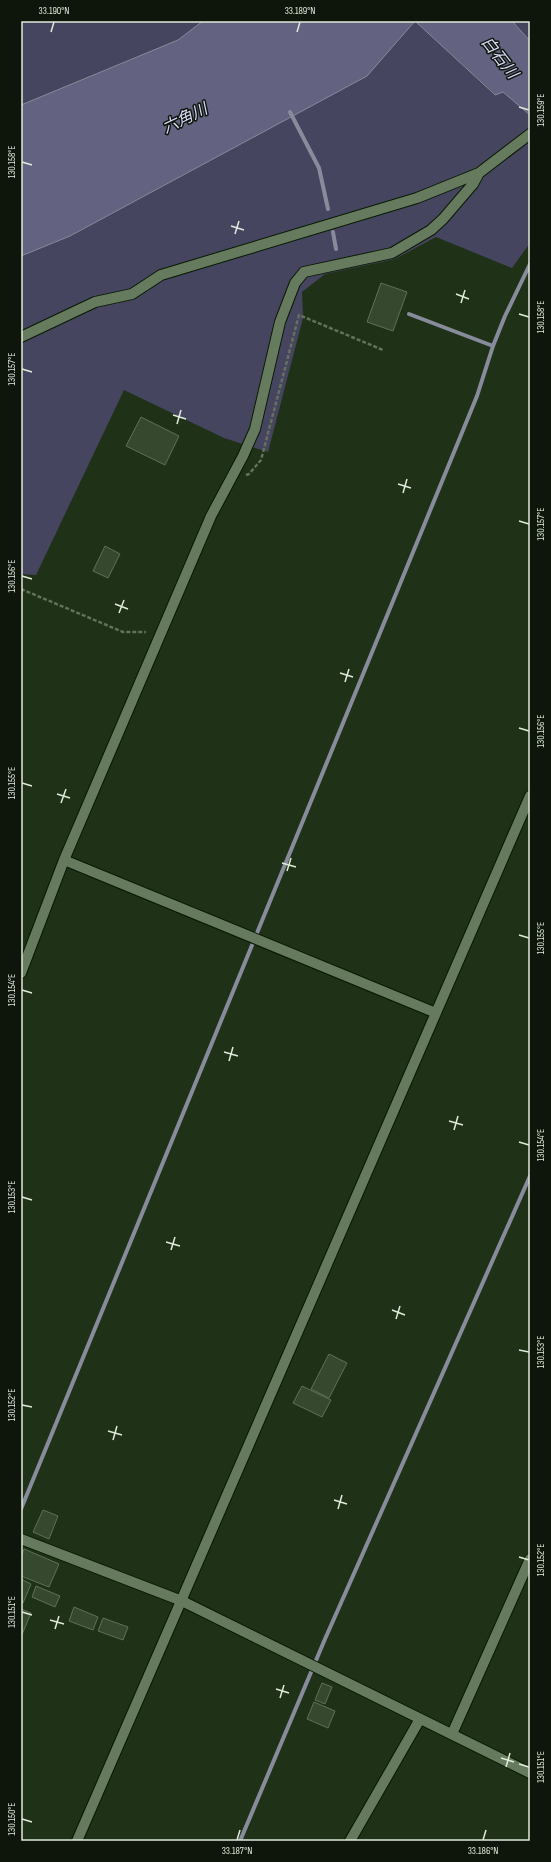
<svg xmlns="http://www.w3.org/2000/svg" width="551" height="1862" font-family="'Sofia Sans Condensed','Noto Sans JP',sans-serif">
<style>
.green{fill:#46455f}
.water{fill:#636281;stroke:#888b9c}
.lines{fill:none;stroke-linecap:round;stroke-linejoin:round}
.stream{stroke:#888b9c;stroke-width:4}
.building{fill:#36482e;stroke:#5e7255}
.minor-casing{stroke:#081802;stroke-width:12}
.path{stroke:#63725c;stroke-width:2.5;stroke-dasharray:4 2;stroke-linecap:butt}
.minor{stroke:#667a5e;stroke-width:10}
.ticks{fill:none;stroke:#dfeada;stroke-width:1.5}
.labels{text-anchor:middle;dominant-baseline:central;stroke-width:3;stroke-linejoin:round;paint-order:stroke}
.water-label{font-size:16px;font-style:italic;fill:#dbdbfd;stroke:#0e160b}
.neatline{fill:none;stroke:#dfeada;stroke-width:1.5}
.ticks-label{font-size:10px;text-anchor:middle;fill:#dfeada}
</style>
<rect width="100%" height="100%" fill="#1f3117"/>
<!-- green -->
<path class="green" d="M21 21H203L178 40 21 105Z
M415 21 494 95 503 92 530 115V243L512 268 436 237 395 259 325 274 302 292 303 318 268 452 224 438 124 390 36 575 21 574V256L70 236 366 76Z
M512 21H530V41Z"/>
<!-- water -->
<path class="water" d="M203 21H512L530 41V115L503 92 495 95 415 21 367 76 70 236 21 256V105L178 40Z"/>
<g class="lines">
<!-- stream -->
<path class="stream" d="M290 112 319 168 328 209
M333 232 336 249
M409 314 493 346
M21 1509 477 396 493 346 505 316 530 264
M240 1841 325 1639 530 1176"/>
</g>
<!-- building -->
<path class="building" d="M381 283 407 292 393 331 367 322Z
M141 417 179 436 165 465 126 446Z
M105 546 120 554 108 578 93 571Z
M329 1354 347 1363 329 1398 311 1389Z
M302 1386 331 1400 322 1417 293 1403Z
M43 1510 58 1516 49 1539 33 1532Z
M24 1549 59 1564 49 1587 21 1576V1557Z
M21 1579 31 1584 23 1603 21 1602Z
M36 1586 60 1596 55 1607 32 1597Z
M74 1607 98 1617 93 1630 69 1621Z
M21 1609 31 1613 21 1637Z
M103 1618 128 1627 123 1640 98 1631Z
M322 1683 332 1687 325 1704 315 1700Z
M314 1702 335 1711 328 1728 307 1719Z"/>
<g class="lines">
<!-- minor casing -->
<g class="minor-casing">
<path id="minor" d="M21 337 95 302 132 294 161 275 417 198 479 173 530 134
M64 860 436 1013
M21 973 64 860 211 516 243 456 255 429 280 322 295 283 304 272 392 253 431 230 443 219 473 184 479 173
M21 1539 182 1601 530 1773
M452 1734 530 1559
M77 1841 530 796
M350 1841 420 1719"/>
</g>
<!-- path -->
<path class="path" d="M246 475 249 474 261 460 299 315 383 350
M21 576H22
M21 589 123 632H146"/>
<!-- minor -->
<use href="#minor" class="minor"/>
</g>
<!-- ticks -->
<path class="ticks" d="M51 32 54 22M297 32 300 22M519 107 529 110M22 162 32 165M231 226 244 230M235 234 239 221M456 294 469 299M461 303 465 290M519 314 529 317M22 369 32 372M173 415 186 419M177 424 181 410M398 484 411 488M403 493 407 479M519 521 529 524M22 576 32 579M115 604 128 609M119 613 124 600M340 673 353 677M345 682 349 669M519 728 529 731M22 783 32 786M57 794 70 798M61 803 66 789M282 863 296 867M287 871 291 858M519 935 529 938M22 990 32 993M224 1052 238 1056M229 1061 233 1047M449 1121 463 1125M454 1130 458 1116M519 1142 529 1145M22 1197 32 1200M166 1242 180 1246M171 1250 175 1237M392 1310 405 1315M396 1319 400 1306M519 1350 529 1352M22 1405 32 1407M108 1431 122 1435M113 1440 117 1426M334 1500 347 1504M338 1509 342 1495M519 1557 529 1560M22 1612 32 1615M50 1620 64 1624M55 1629 59 1616M276 1689 289 1693M280 1698 284 1685M501 1758 514 1762M519 1764 529 1767M506 1767 510 1753M22 1819 32 1822M237 1840 240 1830M483 1840 486 1830"/>
<g class="labels">
<!-- water labels -->
<g class="water-label">
<text transform="translate(499 58) rotate(52)">白石川</text>
<text transform="translate(185 119) rotate(-26)">六角川</text>
</g>
</g>
<!-- border -->
<rect width="551" height="1862" fill="none" stroke="#0e160b" stroke-width="44"/>
<rect x="22" y="22" width="507" height="1818" class="neatline"/>
<g class="ticks-label">
<text x="54" y="14">33.190°N</text>
<text x="300" y="14">33.189°N</text>
<text transform="translate(540 110) rotate(-90)" y="4">130.159°E</text>
<text transform="translate(11 162) rotate(-90)" y="4">130.158°E</text>
<text transform="translate(540 317) rotate(-90)" y="4">130.158°E</text>
<text transform="translate(11 369) rotate(-90)" y="4">130.157°E</text>
<text transform="translate(540 524) rotate(-90)" y="4">130.157°E</text>
<text transform="translate(11 576) rotate(-90)" y="4">130.156°E</text>
<text transform="translate(540 731) rotate(-90)" y="4">130.156°E</text>
<text transform="translate(11 783) rotate(-90)" y="4">130.155°E</text>
<text transform="translate(540 938) rotate(-90)" y="4">130.155°E</text>
<text transform="translate(11 990) rotate(-90)" y="4">130.154°E</text>
<text transform="translate(540 1145) rotate(-90)" y="4">130.154°E</text>
<text transform="translate(11 1197) rotate(-90)" y="4">130.153°E</text>
<text transform="translate(540 1352) rotate(-90)" y="4">130.153°E</text>
<text transform="translate(11 1405) rotate(-90)" y="4">130.152°E</text>
<text transform="translate(540 1560) rotate(-90)" y="4">130.152°E</text>
<text transform="translate(11 1612) rotate(-90)" y="4">130.151°E</text>
<text transform="translate(540 1767) rotate(-90)" y="4">130.151°E</text>
<text transform="translate(11 1819) rotate(-90)" y="4">130.150°E</text>
<text x="237" y="1854">33.187°N</text>
<text x="483" y="1854">33.186°N</text>
</g>
</svg>
